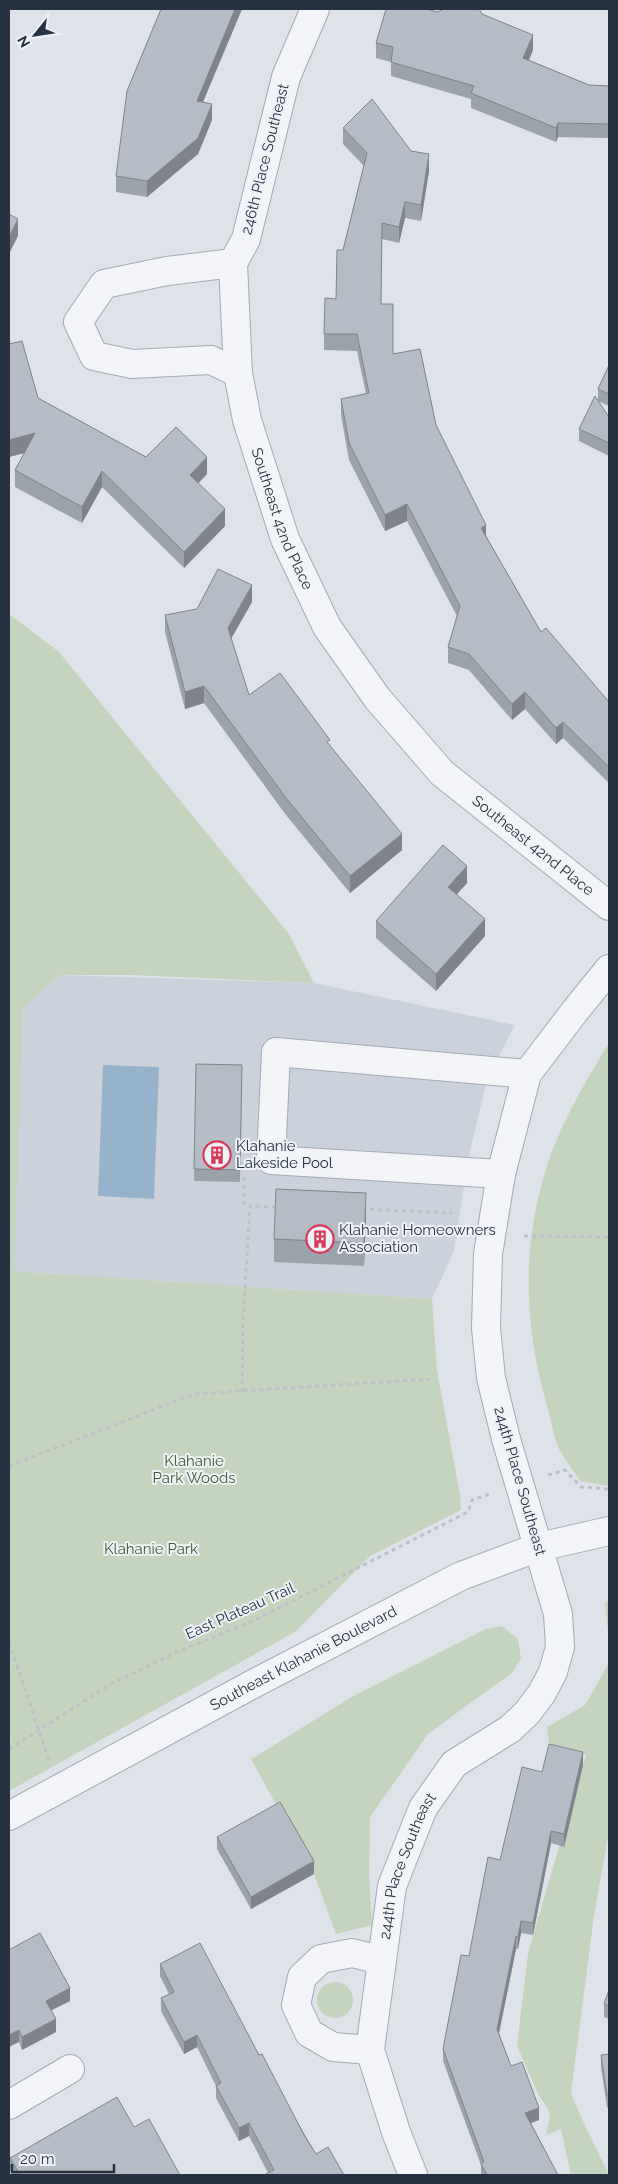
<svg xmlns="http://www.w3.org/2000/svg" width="618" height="2184" font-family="Raleway,sans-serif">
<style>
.built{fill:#ccd2db}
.green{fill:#c5d4bf}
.water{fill:#97b3cc}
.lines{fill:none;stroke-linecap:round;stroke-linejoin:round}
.minor-casing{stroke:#a3aab3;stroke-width:30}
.path{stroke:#bdc1c8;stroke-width:3;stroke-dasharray:4 4;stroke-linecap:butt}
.minor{stroke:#f2f4f7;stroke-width:28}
.wall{fill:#9ca2aa}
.shaded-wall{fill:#7f848b}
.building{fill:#b5bcc6;stroke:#7f848b}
.labels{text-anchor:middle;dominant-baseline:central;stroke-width:4;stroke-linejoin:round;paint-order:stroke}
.street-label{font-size:15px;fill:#263141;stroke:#eef2f7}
.poi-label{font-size:15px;fill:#263141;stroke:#eef2f7;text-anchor:start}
.park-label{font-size:15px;fill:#3c5e32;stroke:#eef2f7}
</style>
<rect width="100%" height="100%" fill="#dee3e9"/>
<!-- built -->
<path class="built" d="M59 975 314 983 515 1025 487 1080 468 1160 454 1251 432 1299 14 1271 22 1008Z"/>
<!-- green -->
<path class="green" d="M9 614 59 652 289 934 314 983 130 975H59L23 1008 14 1271 432 1299 437 1370 460 1495 461 1510 370 1556 295 1632 9 1791Z
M609 1043V1486L580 1481C574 1471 565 1460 559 1449 554 1437 551 1422 548 1409 525 1331 521 1255 544 1176 557 1129 584 1084 609 1043Z
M609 1600V1643L605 1603Z
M502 1626 518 1639 521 1658 513 1672 428 1734 370 1817 369 1874 372 1925 336 1934 314 1874 251 1759 355 1695 486 1629Z
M609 1663V1831L594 1916 571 2093 581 2117 609 2175H571L561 2129 546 2135 550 2117 548 2109 538 2094 517 2046 528 1953 586 1755 549 1745 547 1727 585 1705Z
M317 2000a18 18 0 1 1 36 0a18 18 0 1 1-36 0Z"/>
<!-- water -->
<path class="water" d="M103 1065 159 1067 154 1199 98 1196Z"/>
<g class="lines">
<!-- minor casing -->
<g class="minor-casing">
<g id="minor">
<path id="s1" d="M315 9 286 77 246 239 233 263 238 373 247 420 285 539 327 627 377 698 442 773 609 906"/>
<path d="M233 263 167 271 104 284 78 322 94 356 132 364 211 360 238 373"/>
<path d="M501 1174 271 1160 276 1052 527 1074"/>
<path id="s2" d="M9 1816 253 1684 461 1576 539 1547 609 1531"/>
<path d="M370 2050 333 2047 309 2033 296 2005 302 1977 321 1959 352 1953 381 1960"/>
<path d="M9 2105 70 2069"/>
<path id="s3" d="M413 2175 396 2132 370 2050 392 1886 423 1808 454 1764 510 1729 527 1713 542 1693 553 1672 560 1647 558 1614 506 1439 491 1378 486 1328 488 1254 501 1174 527 1074 575 1011 609 969"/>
</g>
</g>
<!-- path -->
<path class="path" d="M244 1177V1204L250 1206
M362 1209 452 1213
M524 1236 609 1237
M242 1392 243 1322 250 1206 278 1207
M9 1466 194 1394 430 1379
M548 1475 565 1470 581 1487 609 1489
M9 1642 49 1760
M9 1749 111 1684 181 1650 253 1621 468 1512 472 1500 490 1494"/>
<!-- minor -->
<use href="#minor" class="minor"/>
</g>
<!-- wall -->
<path class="wall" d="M161 9H242L203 102 212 120 198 154 147 197 116 192V176Z
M438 12 482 14 533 50 529 60 589 85 609 86V138L558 137 556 142 471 108V99L391 76V62L376 58V43Z
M343 128 411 151 429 171 421 221 405 218 399 243 382 239 381 304 393 354 436 425 486 536 541 632 609 702V783L563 738 556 744 525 709 512 720 469 670 448 663V647L457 616 407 521 385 531 349 460 341 415V399L366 394 357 351 324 350V334L336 299 343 250 364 166 343 144Z
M609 365V406L598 401 609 417V456L579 441V429L598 401V389Z
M38 398 146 457 207 474 198 483 225 526 184 568 102 487 82 523 15 487V470L25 453 9 457Z
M252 602 231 639 249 695 330 746 402 850 350 893 286 815 204 703 185 709 165 632V615L197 609Z
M467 883 457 894 485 936 436 991 376 938V921Z
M196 1064 242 1065 240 1182 194 1181Z
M366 1216 364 1266 274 1262V1239Z
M583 1765 564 1847 551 1843 533 1935 521 1933 518 1949H516L499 2034 511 2066 539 2120 531 2123 558 2175H481V2165L443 2061V2049L469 1956 500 1860 542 1772Z
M217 1837 314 1874 251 1909 217 1849Z
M9 1950 70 2001 51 2010 56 2032 22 2050 19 2042Z
M160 1964 259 2055 316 2154 344 2175 268 2173 249 2136 239 2141 216 2098V2086L197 2047 184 2054 161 2011V1998L169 1994 160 1976Z
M609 1990V2019L604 2017V2004Z
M609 2054V2107L607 2108 601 2067V2055Z
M134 2127 180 2175H13L10 2170V2158Z"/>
<!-- shaded-wall -->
<path class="shaded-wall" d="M235 9H242L197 116V101Z
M533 35V50L523 73V58Z
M212 104V120L198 154 147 197V181Z
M558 123V137L556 142V128Z
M429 154V171L421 221V205Z
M405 202V218L399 243V227Z
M18 219V236L9 254V237Z
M35 433V450L9 457V440Z
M207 457V474L190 492V475Z
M102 471V487L82 523V507Z
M407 504V521L385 531V515Z
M225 509V526L184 568V552Z
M486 525V542L481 528Z
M252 585V602L228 644V628Z
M204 686V703L185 709V692Z
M525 692V709L512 720V704Z
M563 722V738L556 744V728Z
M402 834V850L350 893V876Z
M467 866V883L448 904V887Z
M485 919V936L436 991V974Z
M366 1193V1216L364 1266V1243Z
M583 1752V1765L564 1847V1834Z
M551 1831V1843L533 1935V1923Z
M314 1861V1874L251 1909V1897Z
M521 1921V1933L518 1949V1937Z
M516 1936V1949L497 2042V2029Z
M70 1988V2001L46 2013V2001Z
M56 2019V2032L22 2050V2037Z
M19 2030V2042L9 2047V2035Z
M197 2035V2047L184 2054V2042Z
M539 2108V2120L525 2125V2113Z
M249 2123V2136L239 2141V2128Z"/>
<!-- building -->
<path class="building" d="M161 9H235L197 101 212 104 198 138 147 181 116 176 127 91Z
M386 9H426L438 12 443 9H479L482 14 533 35 523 58 589 85 609 86V124L558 123 556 128 471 93 474 86 391 62 393 47 376 43Z
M372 99 411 151 429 154 421 205 405 202 399 227 382 223 381 304H393V354L420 349 436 425 486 525 481 528 541 632 546 628 609 702V767L563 722 556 728 525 692 512 704 469 654 448 647 460 606 407 504 385 515 349 443 341 399 369 393 357 334H324L325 298 336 299 337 250H343L367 153 343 128Z
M9 214 18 219 9 237Z
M22 341 38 398 146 457 176 427 207 457 190 475 225 509 184 552 102 471 82 507 15 470 35 433 9 440V344Z
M609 365V394L598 389Z
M595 396 609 417V443L579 429Z
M218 569 252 585 228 628 249 695 280 673 330 740 327 742 402 834 350 876 286 798 204 686 185 692 165 615 197 609Z
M443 845 467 866 448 887 485 919 436 974 376 921Z
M196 1064 242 1065 240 1170 194 1169Z
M276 1189 366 1193 364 1243 274 1239Z
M549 1744 583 1752 564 1834 551 1831 533 1923 521 1921 518 1937 516 1936 497 2029 511 2066 522 2062 539 2108 525 2113 558 2175H487L481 2164 484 2162 443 2049 461 1955 469 1956 488 1857 500 1860 522 1767 542 1772Z
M280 1802 314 1861 251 1897 217 1837Z
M40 1933 70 1988 46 2001 56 2019 22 2037 19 2030 9 2035V1950Z
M200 1943 259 2055 262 2054 304 2135 316 2154 328 2147 344 2175H264L274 2170 249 2123 239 2128 216 2086 221 2083 197 2035 184 2042 161 1998 174 1992 160 1964Z
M609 1990V2006L604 2004Z
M609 2054V2095H607L601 2055Z
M117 2097 134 2127 149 2119 180 2175H20L10 2158Z"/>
<!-- icons -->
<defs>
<g id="building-ring" transform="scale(1.4375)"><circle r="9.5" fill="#eef2f7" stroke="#d83958" stroke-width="1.5"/><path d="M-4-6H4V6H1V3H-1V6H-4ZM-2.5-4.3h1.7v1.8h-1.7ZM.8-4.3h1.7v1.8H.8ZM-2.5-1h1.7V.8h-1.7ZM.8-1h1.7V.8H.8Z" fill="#d83958"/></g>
</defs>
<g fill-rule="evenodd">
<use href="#building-ring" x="217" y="1155"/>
<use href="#building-ring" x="320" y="1239"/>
</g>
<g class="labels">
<!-- street labels -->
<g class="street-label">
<text transform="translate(265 159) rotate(-76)">246th Place Southeast</text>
<text stroke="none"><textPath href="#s1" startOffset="531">Southeast 42nd Place</textPath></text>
<text stroke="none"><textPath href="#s1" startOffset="951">Southeast 42nd Place</textPath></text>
<text transform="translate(520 1481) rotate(74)">244th Place Southeast</text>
<text transform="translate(240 1611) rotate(-24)">East Plateau Trail</text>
<text stroke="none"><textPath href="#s2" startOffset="334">Southeast Klahanie Boulevard</textPath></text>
<text stroke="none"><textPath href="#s3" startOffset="321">244th Place Southeast</textPath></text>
</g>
<!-- poi labels -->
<g class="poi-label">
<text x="236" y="1146">Klahanie<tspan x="236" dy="17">Lakeside Pool</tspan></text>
<text x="339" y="1230">Klahanie Homeowners<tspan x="339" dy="17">Association</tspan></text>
</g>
<!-- park labels -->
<g class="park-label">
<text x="194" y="1461">Klahanie<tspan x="194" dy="17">Park Woods</tspan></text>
<text x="151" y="1549">Klahanie Park</text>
</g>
</g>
<!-- border -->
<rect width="618" height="2184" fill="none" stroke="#263141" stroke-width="20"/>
<!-- north arrow -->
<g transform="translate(35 35) rotate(240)" stroke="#eef2f7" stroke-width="4" paint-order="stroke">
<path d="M0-4L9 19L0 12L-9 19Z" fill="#263141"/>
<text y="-8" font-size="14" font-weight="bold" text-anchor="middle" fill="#263141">N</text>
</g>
<!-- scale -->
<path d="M12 2164v8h102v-8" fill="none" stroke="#263141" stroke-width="2.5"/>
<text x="20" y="2164" font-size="15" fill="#263141" stroke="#eef2f7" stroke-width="4" paint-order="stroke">20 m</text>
</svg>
